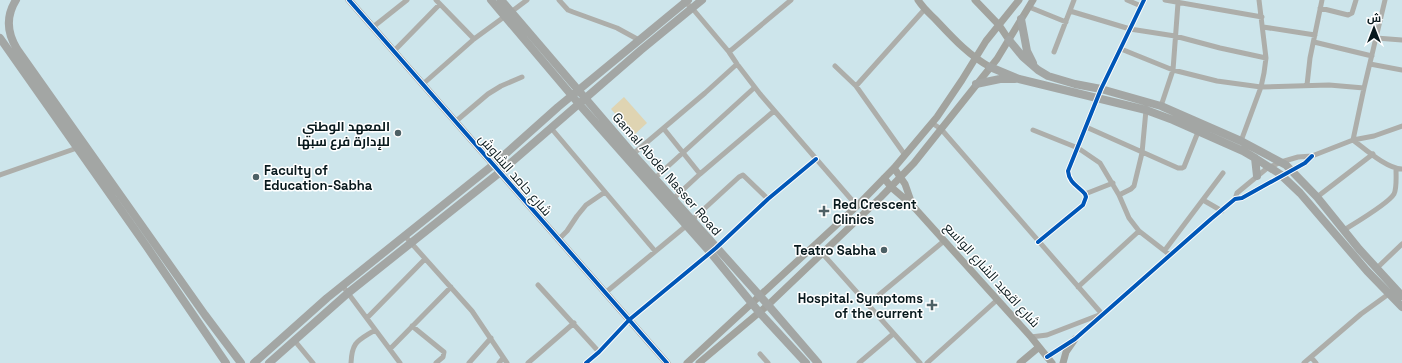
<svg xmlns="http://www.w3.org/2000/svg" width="1402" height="363" font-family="'Space Grotesk',Cairo,sans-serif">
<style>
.green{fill:#dfd4b2}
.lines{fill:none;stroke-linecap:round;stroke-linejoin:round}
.street{stroke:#adaeaa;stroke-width:5}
.secondary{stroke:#a2a39e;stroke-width:7}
.primary{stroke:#a3a6a4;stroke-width:8}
.cycleway-casing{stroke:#fff;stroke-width:6}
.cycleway{stroke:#0057b8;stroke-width:4}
.poi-dot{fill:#4d6065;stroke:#fff;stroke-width:1.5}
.labels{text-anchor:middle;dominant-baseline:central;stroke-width:3;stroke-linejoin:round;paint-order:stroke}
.poi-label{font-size:13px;font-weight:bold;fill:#08191d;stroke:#fff;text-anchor:end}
.street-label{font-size:13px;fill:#08191d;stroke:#fff}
</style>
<rect width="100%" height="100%" fill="#cde5eb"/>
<!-- green -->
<path class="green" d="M624 97 647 123 634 135 611 109Z"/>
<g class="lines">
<!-- street -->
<path class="street" d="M436 0 474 39
M559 0 568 10 573 12 617 28 639 40
M1127 0 1141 6
M1165 0 1262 17
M1385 0 1364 88 1353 140C1365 149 1387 169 1402 169
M684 1 692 8 729 52 737 64 760 94 857 206
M1029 7 1066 22
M1320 8 1348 15 1352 13 1356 0
M1070 11 1130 29 1175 36 1220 48 1266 58
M511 12 527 0
M373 27 407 0
M1263 27 1315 35
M1376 38 1402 40
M1314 42 1372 56
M1121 49 1173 70 1217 81 1261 87 1329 85 1364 88
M394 51 440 4
M729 52 791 0
M1054 52 1074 0
M1370 64 1402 70
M835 66 856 86 905 155
M423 84 474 39 504 17
M1307 85 1310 58 1322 0
M856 86 924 10
M1161 106 1173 70 1178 3
M455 122 488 94 501 86 522 77
M932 123 941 129 1102 314
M1086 127 1178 168H1182L1184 167 1198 132
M551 128 655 251
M664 129 700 174 774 111
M1033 130 1078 148 1100 163 1119 195 1129 218 1139 231 1170 255
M1241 141 1261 87 1264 73 1266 58 1259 0
M633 154 705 93 737 64
M0 175 77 148
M654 179 754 88
M1085 194 1113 183
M1119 195 1131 189 1134 186 1142 153 1146 110
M1317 197 1373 154
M673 199 700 174
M1235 199 1237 193 1266 169 1281 162 1298 157 1312 156 1353 140 1374 136 1402 126
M1203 200 1222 211
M692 220 739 177 743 175 768 199
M1344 230C1355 223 1388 204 1394 194 1397 188 1396 176 1396 169
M404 235 472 311 507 363
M558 240 567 231 577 216 586 205 605 192
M1038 242 1083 205 1086 197 1085 194C1078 186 1069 183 1068 171L1101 89 1144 0
M1165 250 1223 173
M822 253 920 363
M1377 268 1402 244
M342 285 400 363
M538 285 599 352
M1078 287 1139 231
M605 293 686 226
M868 304 944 241
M367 318 425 259
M412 326 444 352 443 357 436 363
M1031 337 1047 335 1099 315
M294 340 313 363
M390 349 451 287
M760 354 768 363
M1047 357 1075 339 1211 219 1235 199 1242 198 1305 163 1312 156
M1311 357 1316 363
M351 363C352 341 358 341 375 330
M469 363 491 338
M499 363 503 358
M528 363 574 323
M586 363 599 352 629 320 716 248 768 199 816 159
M859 363 893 334
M927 363 997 300
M1304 363 1361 314 1390 293"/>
<!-- secondary -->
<path class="secondary" d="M349 0 667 363
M918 0C924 9 928 12 935 19 952 37 968 55 990 67
M975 0 999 25 1009 40
M894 168 905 184 912 204
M884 178 891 187 912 205 1031 337 1052 363
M687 363 857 206 894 168 937 117 962 80 986 41 1019 0
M699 363 768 305 881 197 914 163 997 59 1033 0
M1020 363 1039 347
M1063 363 1066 352 1075 339"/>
<!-- primary -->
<path class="primary" d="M16 0C6 16 7 33 17 49L205 315 241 363
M491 0 579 104 710 252 759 312 806 363
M501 0 633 154 768 305 818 363
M1021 19 1027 51 1033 63
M0 38 147 247 226 363
M1009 40 1023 57 1038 70 1048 76 1075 84 1101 89 1161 106 1241 141 1286 165 1317 197 1359 249 1402 296
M990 67 1019 79 1146 110 1173 120 1243 151 1255 158 1280 174 1300 193 1367 271 1402 307
M976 84 1000 79H1015
M1255 158 1257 176
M254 363 327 298 493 165 558 107 688 0
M269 363 348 293 499 173 641 50 702 0"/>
<!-- cycleway casing -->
<g class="cycleway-casing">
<path id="cycleway" d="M349 0 667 363
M1038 242 1083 205 1086 197 1085 194C1078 186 1069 183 1068 171L1101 89 1144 0
M1047 357 1075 339 1211 219 1235 199 1242 198 1305 163 1312 156
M586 363 599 352 629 320 716 248 768 199 816 159"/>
</g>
<!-- cycleway -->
<use href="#cycleway" class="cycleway"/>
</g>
<!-- markers -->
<g class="poi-dot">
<circle cx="398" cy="133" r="4"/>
<circle cx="256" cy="177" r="4"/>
<path d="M822 205h4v4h4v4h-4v4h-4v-4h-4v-4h4z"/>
<circle cx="884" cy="250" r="4"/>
<path d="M930 299h4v4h4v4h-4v4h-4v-4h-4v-4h4z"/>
</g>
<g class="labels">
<!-- poi labels -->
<g class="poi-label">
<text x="390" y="126">المعهد الوطني<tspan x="390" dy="15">للإدارة فرع سبها</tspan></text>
<text x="264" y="170" text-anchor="start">Faculty of<tspan x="264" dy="15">Education-Sabha</tspan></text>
<text x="833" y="204" text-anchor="start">Red Crescent<tspan x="833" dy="15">Clinics</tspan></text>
<text x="876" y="250">Teatro Sabha</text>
<text x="923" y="298">Hospital. Symptoms<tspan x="923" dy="15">of the current</tspan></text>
</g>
<!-- street labels -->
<g class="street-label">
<text transform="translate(667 174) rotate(49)">Gamal Abdel Nasser Road</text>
<text transform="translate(515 175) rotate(49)">شارع حامد الشاوش</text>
<text transform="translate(992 275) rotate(48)">شارع اقعيد الشارع الواسع</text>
</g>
</g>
<!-- north arrow -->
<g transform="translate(1374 28)" stroke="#ffffff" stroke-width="3" paint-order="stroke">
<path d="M0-3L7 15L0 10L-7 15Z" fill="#08191d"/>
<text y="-6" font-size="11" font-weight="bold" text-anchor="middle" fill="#08191d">ش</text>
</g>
</svg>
